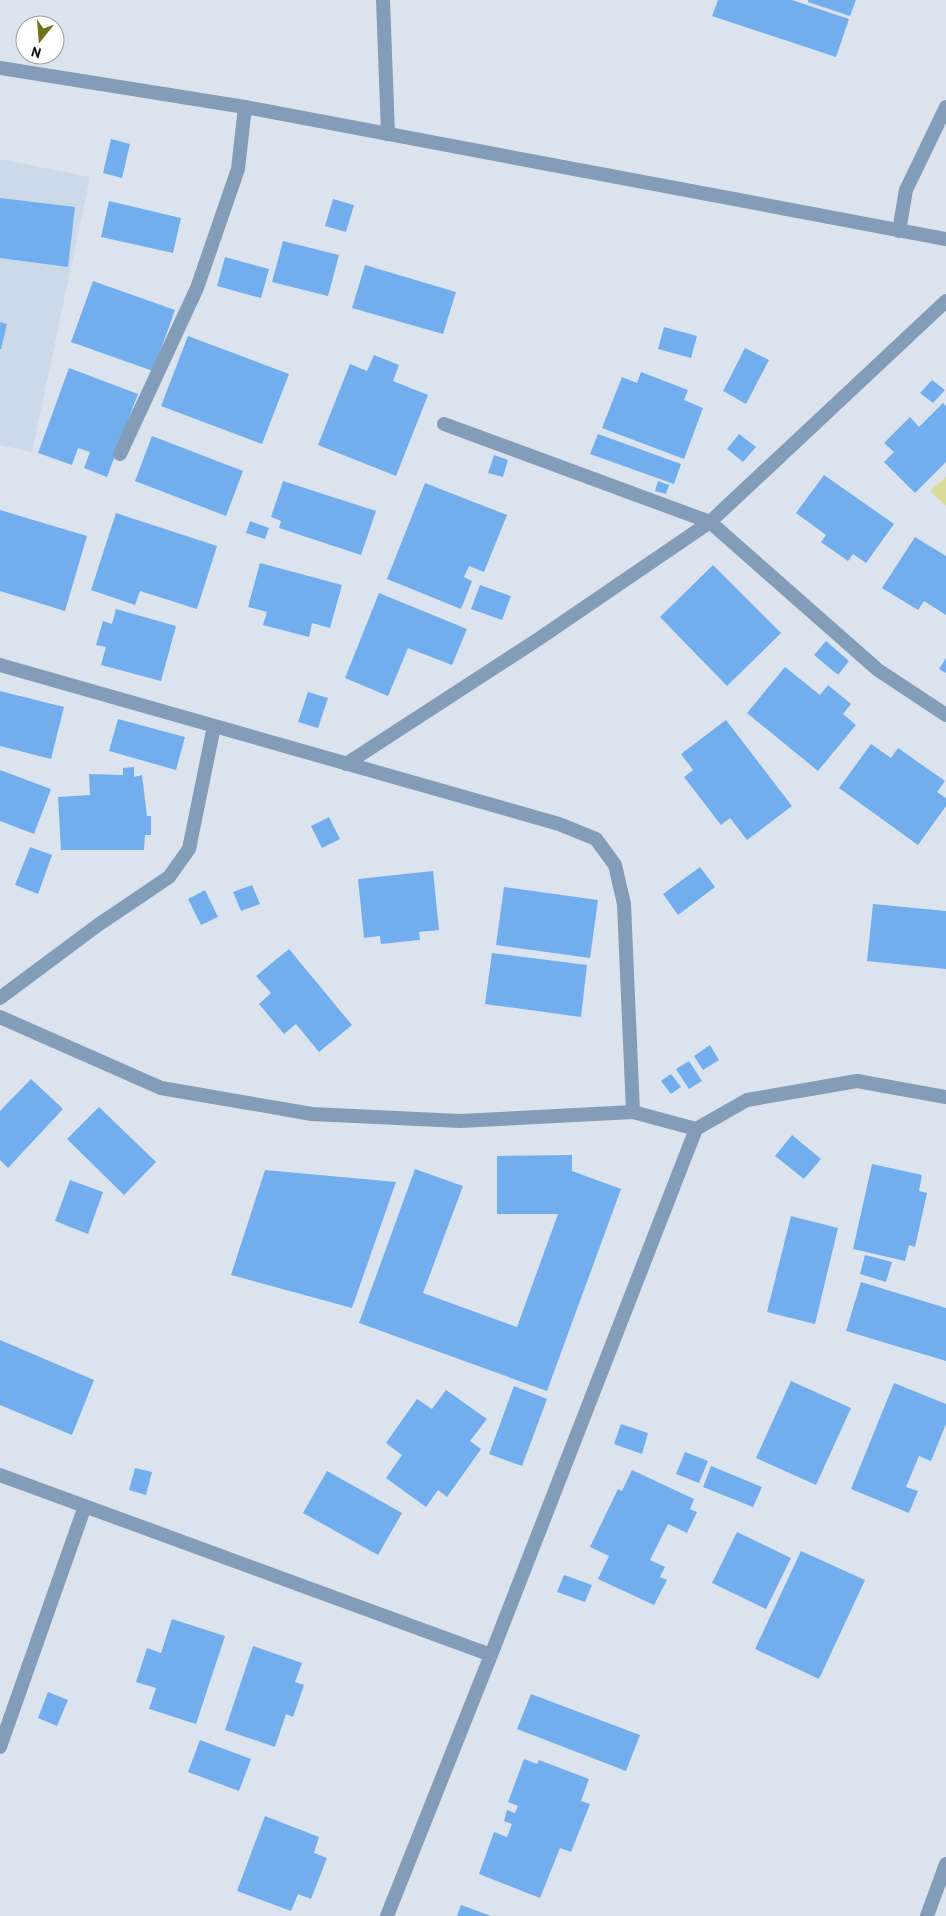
<svg xmlns="http://www.w3.org/2000/svg" width="946" height="1916" font-family="'PT Sans',sans-serif">
<style>
.built{fill:#cbd9e8}
.green{fill:#d8dc97}
.building{fill:#72aeed}
.lines{fill:none;stroke-linecap:round;stroke-linejoin:round}
.service{stroke:#839cb8;stroke-width:14}
.minor{stroke:#839cb8;stroke-width:14}
.tertiary{stroke:#839cb8;stroke-width:14}
</style>
<rect width="100%" height="100%" fill="#dbe4ee"/>
<!-- built -->
<path class="built" d="M0 159 90 177 32 452 0 445Z"/>
<!-- green -->
<path class="green" d="M946 477V506L930 491Z"/>
<!-- building -->
<path class="building" d="M718 0H792L849 19 836 57 712 16Z
M808 0H856L850 16 808 2Z
M111 139 130 144 122 178 103 173Z
M0 198 75 207 68 267 0 258Z
M333 199 354 205 346 232 325 226Z
M109 201 181 218 173 253 101 237Z
M283 241 339 255 328 296 272 282Z
M225 257 269 269 261 298 217 286Z
M365 265 456 292 443 334 352 308Z
M93 281 175 310 153 371 71 342Z
M0 322 7 324 1 349H0Z
M664 327 697 336 691 358 658 349Z
M188 336 289 374 262 444 161 406Z
M745 348 769 360 746 404 723 391Z
M374 355 399 365 393 381 428 395 396 476 318 445 350 364 367 371Z
M69 368 138 394 107 477 84 468 90 452 78 448 72 465 38 453Z
M641 372 688 390 684 400 703 408 684 459 602 428 622 377 637 383Z
M932 380 945 390 933 403 920 393Z
M943 403 946 406V462L915 493 884 462 894 452 884 443 910 417 919 427Z
M598 434 681 464 674 484 590 454Z
M739 434 756 447 743 462 727 449Z
M152 436 243 471 226 516 135 481Z
M494 455 508 460 503 477 488 473Z
M824 475 894 524 866 563 853 554 848 561 821 542 826 535 796 513Z
M283 481 376 511 361 555 279 528 281 521 271 517Z
M658 481 669 485 666 494 655 491Z
M425 483 507 515 484 572 469 566 464 577 472 581 461 609 387 579Z
M0 510 87 536 65 611 0 591Z
M116 513 217 546 197 609 140 591 135 605 91 590Z
M250 521 269 528 265 539 246 533Z
M915 537 946 556V615L924 601 918 610 882 588Z
M260 563 342 585 330 628 312 623 309 637 263 625 267 612 248 607Z
M713 565 781 633 727 686 660 617Z
M480 585 511 596 502 620 471 609Z
M379 593 467 629 452 665 408 648 388 696 345 678Z
M116 609 176 626 161 681 101 665 106 647 96 645 103 621 112 624Z
M826 641 849 661 838 675 814 655Z
M946 658V673L939 669Z
M785 667 820 695 828 685 851 704 843 714 856 725 818 771 747 713Z
M0 691 64 707 51 759 0 746Z
M308 692 328 698 318 728 298 722Z
M118 719 185 737 176 770 109 751Z
M726 720 792 806 747 840 730 818 721 825 684 777 693 770 681 754Z
M871 744 891 758 898 748 945 781 937 792 946 798V806L918 845 839 788Z
M134 767V777L142 775 147 816H151V835H145L144 850H61L58 797 90 795 89 774 123 775V768Z
M0 770 51 789 34 834 0 821Z
M329 817 340 839 322 848 311 826Z
M30 847 52 855 38 894 15 885Z
M700 867 715 887 678 915 663 894Z
M433 871 439 930 419 932 420 940 381 944 380 936 364 938 358 879Z
M252 885 260 904 241 911 233 892Z
M504 887 598 900 590 958 496 945Z
M205 890 218 917 201 925 188 899Z
M873 904 946 911V969L867 961Z
M289 949 352 1025 319 1052 296 1024 284 1034 259 1004 271 993 256 976Z
M492 953 587 965 581 1017 485 1004Z
M710 1045 719 1060 703 1070 694 1056Z
M689 1061 702 1081 689 1089 676 1069Z
M671 1074 681 1087 671 1094 661 1081Z
M31 1079 63 1109 8 1168 0 1160V1111Z
M99 1107 156 1162 124 1195 67 1139Z
M792 1135 821 1159 804 1179 775 1156Z
M572 1155V1171L621 1189 547 1391 359 1323 415 1169 463 1186 423 1293 517 1327 558 1214H497V1156Z
M872 1164 922 1175 919 1191 927 1193 915 1247 909 1245 905 1261 853 1249Z
M265 1170 396 1182 352 1308 231 1275Z
M70 1180 103 1192 88 1234 55 1221Z
M791 1216 838 1228 815 1324 767 1312Z
M865 1255 892 1262 886 1282 860 1274Z
M861 1282 946 1308V1361L846 1331Z
M0 1340 94 1380 72 1435 0 1405Z
M791 1381 851 1408 816 1485 756 1458Z
M894 1383 946 1404V1424L931 1461 919 1456 906 1487 918 1491 909 1513 851 1489Z
M514 1386 547 1399 522 1466 489 1454Z
M446 1390 487 1419 470 1441 481 1449 447 1497 438 1490 426 1507 386 1478 402 1455 386 1443 417 1399 432 1409Z
M621 1424 648 1433 642 1454 614 1444Z
M685 1452 708 1461 699 1483 676 1474Z
M711 1466 762 1487 753 1507 703 1487Z
M135 1468 152 1472 146 1495 129 1490Z
M632 1470 694 1499 690 1509 697 1512 687 1533 668 1524 650 1560 665 1567 660 1577 667 1580 654 1605 598 1579 609 1556 590 1547 618 1489 622 1491Z
M327 1471 402 1513 378 1555 303 1513Z
M737 1532 791 1558 766 1609 712 1583Z
M801 1551 865 1580 819 1679 755 1649Z
M564 1575 592 1585 585 1602 557 1592Z
M172 1619 225 1636 196 1724 149 1709 156 1688 136 1682 147 1648 161 1653Z
M253 1646 302 1663 295 1682 304 1685 293 1717 286 1714 275 1747 225 1730Z
M48 1692 68 1700 57 1726 38 1718Z
M531 1694 640 1735 626 1771 517 1729Z
M200 1740 251 1759 239 1791 188 1772Z
M524 1759 537 1764 539 1760 589 1779 581 1801 590 1804 571 1852 560 1848 540 1898 479 1874 494 1832 507 1837 512 1824 504 1821 507 1810 515 1813 518 1806 508 1802Z
M265 1816 319 1837 314 1853 327 1858 311 1899 298 1894 291 1911 237 1891Z
M461 1905 491 1916H457Z"/>
<g class="lines">
<!-- service -->
<path class="service" d="M899 231 906 190 946 107"/>
<!-- minor -->
<path class="minor" d="M383 0 388 134
M444 424 710 522 878 670 946 715
M120 454 197 288 238 169 245 107
M0 665 559 824 596 839 615 865 624 904 633 1112
M346 764 540 638 710 522 946 301
M0 998 98 925 169 877 189 849 214 726
M0 1017 161 1088 312 1114 460 1121 633 1112 696 1129 747 1100 857 1081 946 1097
M0 1475 491 1655
M0 1747 85 1506
M387 1916 491 1655 696 1129
M927 1916 946 1864"/>
<!-- tertiary -->
<path class="tertiary" d="M0 68 245 107 946 239"/>
</g>
<!-- north arrow -->
<g transform="translate(40 40) rotate(197)"><circle r="24" fill="#ffffff" stroke="#9d9e9f"/>
<path d="M0-4L9 19L0 12L-9 19Z" fill="#73741b"/>
<text y="-8" font-size="14" font-weight="bold" text-anchor="middle" fill="#090c0f">N</text>
</g>
</svg>
